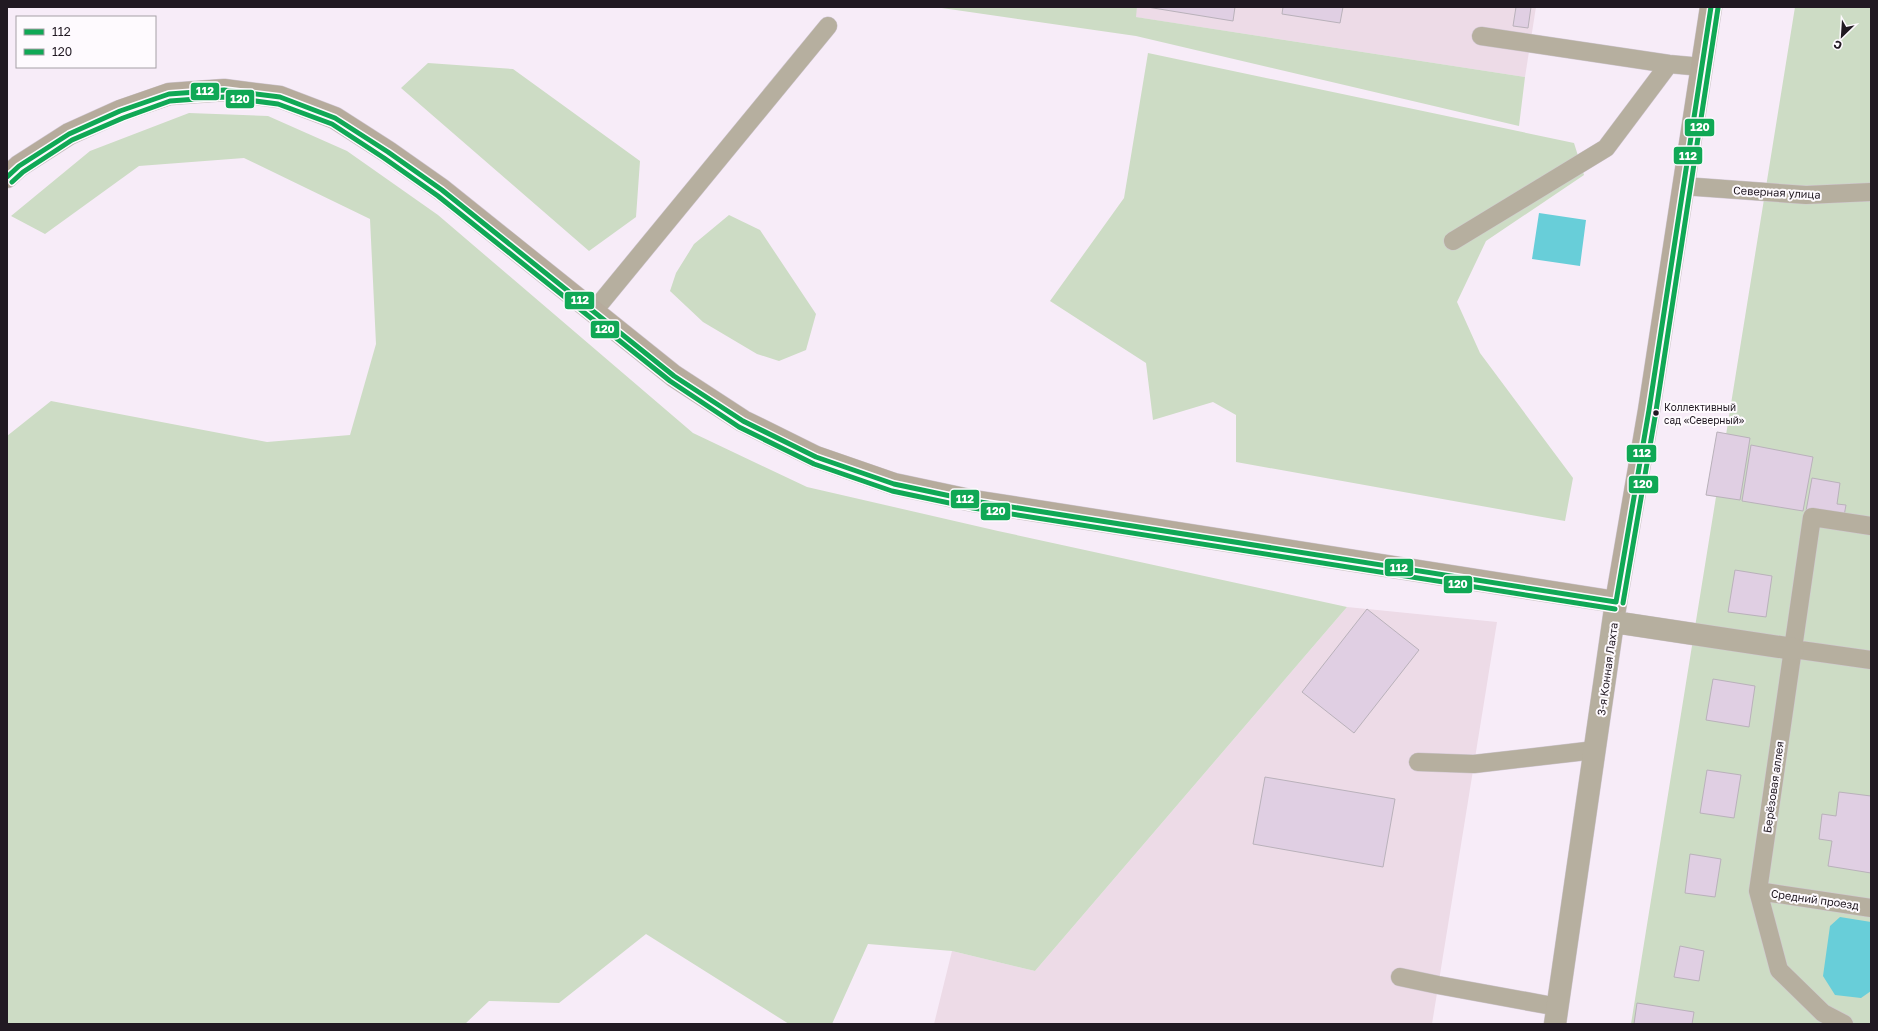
<svg xmlns="http://www.w3.org/2000/svg" width="1878" height="1031" font-family="'Golos Text',sans-serif">
<style>
.industrial{fill:#eddbe7}
.green{fill:#cddcc5}
.water{fill:#68ced9}
.building{fill:#e0cfe3;stroke:#b9b1ba}
.lines{fill:none;stroke-linecap:round;stroke-linejoin:round}
.lane-casing{stroke:#d0c7d1;stroke-width:19}
.street-casing{stroke:#d0c7d1;stroke-width:23}
.secondary-casing{stroke:#d0c7d1;stroke-width:23}
.lane{stroke:#b6af9f;stroke-width:18}
.street{stroke:#b6af9f;stroke-width:22}
.secondary{stroke:#b6ab9c;stroke-width:22}
.bus-1-casing{stroke:#fefafe;stroke-width:8}
.bus-2-casing{stroke:#fefafe;stroke-width:8}
.bus-1{stroke:#10a855;stroke-width:5}
.bus-2{stroke:#10a855;stroke-width:5}
.bus-dot{fill:#211922;stroke:#fefafe;stroke-width:1.5}
.labels{text-anchor:middle;dominant-baseline:central;stroke-width:4;stroke-linejoin:round;paint-order:stroke}
.bus-label{font-size:10px;fill:#211922;stroke:#fefafe;text-anchor:start}
.street-label{font-size:11px;fill:#211922;stroke:#fefafe}
.line-badge{stroke:#fefafe;stroke-width:1.5}
.badge-label{font-size:11px;text-anchor:middle;font-weight:bold;fill:#fff}
</style>
<rect width="100%" height="100%" fill="#f7ecf8"/>
<!-- industrial -->
<path class="industrial" d="M1137 7H1536L1525 77 1135 17Z
M1347 607 1497 622 1432 1024H934L952 951 1035 971Z"/>
<!-- green -->
<path class="green" d="M935 7H1137L1136 17 1525 77 1519 126 1136 36Z
M1795 7H1871V1024H1631Z
M1148 53 1574 143 1584 175 1486 241 1457 302 1480 353 1573 478 1565 521 1236 462V415L1213 402 1153 420 1146 363 1050 301 1124 198Z
M428 63 513 69 640 161 636 217 589 251 401 88Z
M189 113 268 116 347 151 438 215 693 433 807 487 998 531 1347 607 1035 971 952 951 868 944 832 1024H789L646 934 559 1003 489 1001 465 1024H7V436L51 401 267 442 350 435 376 344 370 219 244 158 139 166 45 234 11 216 90 151Z
M729 215 760 230 816 314 806 350 779 361 757 354 703 322 670 291 676 273 694 244Z"/>
<!-- water -->
<path class="water" d="M1539 213 1586 220 1580 266 1532 259Z
M1840 917 1871 922V991L1861 998 1835 995 1823 976 1830 926Z"/>
<!-- building -->
<path class="building" d="M1147 7H1235L1233 21Z
M1283 7H1343L1340 23 1282 14Z
M1516 7H1531L1528 28 1513 26Z
M1717 432 1750 438 1740 500 1706 495Z
M1751 445 1813 457 1803 511 1742 501Z
M1812 478 1840 483 1837 504 1846 505 1844 516 1806 511Z
M1735 570 1772 576 1766 617 1728 612Z
M1367 609 1419 650 1354 733 1302 692Z
M1713 679 1755 686 1749 727 1706 720Z
M1707 770 1741 775 1734 818 1700 813Z
M1265 777 1395 799 1383 867 1253 844Z
M1839 792 1871 796V873L1828 866 1832 841 1819 839 1822 814 1836 816Z
M1690 854 1721 859 1715 897 1685 893Z
M1680 946 1704 951 1699 981 1674 977Z
M1637 1003 1694 1012 1692 1024H1634Z"/>
<g class="lines">
<!-- lane casing -->
<g class="lane-casing">
<path id="lane" d="M1481 36 1669 64 1702 67
M1683 186 1806 195 1871 192
M1453 241 1606 148 1669 64
M593 312 828 26
M1793 649 1871 660
M1418 762 1474 764 1595 750
M1758 891 1871 908
M1400 977 1438 985 1558 1007
M1844 1024 1823 1013 1779 970 1758 891 1812 517 1871 526"/>
</g>
<!-- street casing -->
<g class="street-casing">
<path id="street" d="M1614 622 1793 649
M1555 1024 1616 602"/>
</g>
<!-- secondary casing -->
<g class="secondary-casing">
<path id="secondary" d="M7 177 19 166 69 134 120 111 169 94 224 90 280 97 335 118 388 152 442 190 674 376 743 421 816 457 894 484 974 501 1616 602 1649 410 1711 7"/>
</g>
<!-- lane -->
<use href="#lane" class="lane"/>
<!-- street -->
<use href="#street" class="street"/>
<!-- secondary -->
<use href="#secondary" class="secondary"/>
<!-- bus-1 casing -->
<g class="bus-1-casing">
<path id="bus-1" d="M7 177 19 166 69 134 120 111 169 94 224 90 280 97 335 118 388 152 442 190 674 376 743 421 816 457 894 484 974 501 1616 602
M1616 602 1649 410 1711 7"/>
</g>
<!-- bus-2 casing -->
<g class="bus-2-casing">
<path id="bus-2" d="M12 182 23 172 72 140 123 118 170 101 224 97 278 104 332 124 384 158 438 196 670 381 739 427 814 464 892 491 973 508 1615 609
M1623 603 1656 411 1718 8"/>
</g>
<!-- bus-1 -->
<use href="#bus-1" class="bus-1"/>
<!-- bus-2 -->
<use href="#bus-2" class="bus-2"/>
</g>
<!-- markers -->
<circle class="bus-dot" cx="1656" cy="413" r="3.5"/>
<g class="labels">
<!-- bus labels -->
<g class="bus-label">
<text x="1664" y="407">Коллективный<tspan x="1664" dy="13">сад «Северный»</tspan></text>
</g>
<!-- street labels -->
<g class="street-label">
<text transform="translate(1777 192) rotate(3)">Северная улица</text>
<text transform="translate(1607 669) rotate(-82)">3-я Конная Лахта</text>
<text transform="translate(1773 787) rotate(-82)">Берёзовая аллея</text>
<text transform="translate(1815 899) rotate(8)">Средний проезд</text>
</g>
</g>
<g class="line-badge">
<rect x="190" y="82" width="30" height="19" rx="4" fill="#10a855"/>
<rect x="225" y="89" width="30" height="20" rx="4" fill="#10a855"/>
<rect x="1684" y="118" width="31" height="19" rx="4" fill="#10a855"/>
<rect x="1673" y="146" width="30" height="19" rx="4" fill="#10a855"/>
<rect x="564" y="291" width="31" height="19" rx="4" fill="#10a855"/>
<rect x="590" y="320" width="30" height="19" rx="4" fill="#10a855"/>
<rect x="1626" y="444" width="31" height="19" rx="4" fill="#10a855"/>
<rect x="1628" y="475" width="31" height="19" rx="4" fill="#10a855"/>
<rect x="950" y="489" width="30" height="20" rx="4" fill="#10a855"/>
<rect x="980" y="502" width="31" height="19" rx="4" fill="#10a855"/>
<rect x="1384" y="558" width="30" height="19" rx="4" fill="#10a855"/>
<rect x="1443" y="575" width="30" height="19" rx="4" fill="#10a855"/>
</g>
<g class="badge-label">
<text x="205" y="95">112</text>
<text x="240" y="103">120</text>
<text x="1700" y="131">120</text>
<text x="1688" y="160">112</text>
<text x="580" y="304">112</text>
<text x="605" y="333">120</text>
<text x="1642" y="457">112</text>
<text x="1643" y="488">120</text>
<text x="965" y="503">112</text>
<text x="996" y="515">120</text>
<text x="1399" y="572">112</text>
<text x="1458" y="588">120</text>
</g>
<!-- border -->
<rect width="1878" height="1031" fill="none" stroke="#211922" stroke-width="16"/>
<!-- legend -->
<rect x="16" y="16" width="140" height="52" fill="#fefafe" stroke="#a6a0a6"/>
<rect x="24" y="29" width="20" height="6" fill="#10a855" stroke="#a6a0a6"/>
<text x="52" y="36" font-size="12" fill="#211922">112</text>
<rect x="24" y="49" width="20" height="6" fill="#10a855" stroke="#a6a0a6"/>
<text x="52" y="56" font-size="12" fill="#211922">120</text>
<!-- north arrow -->
<g transform="translate(1842 36) rotate(205)" stroke="#fefafe" stroke-width="3" paint-order="stroke">
<path d="M0-3L7 15L0 10L-7 15Z" fill="#211922"/>
<text y="-6" font-size="11" font-weight="bold" text-anchor="middle" fill="#211922">С</text>
</g>
</svg>
